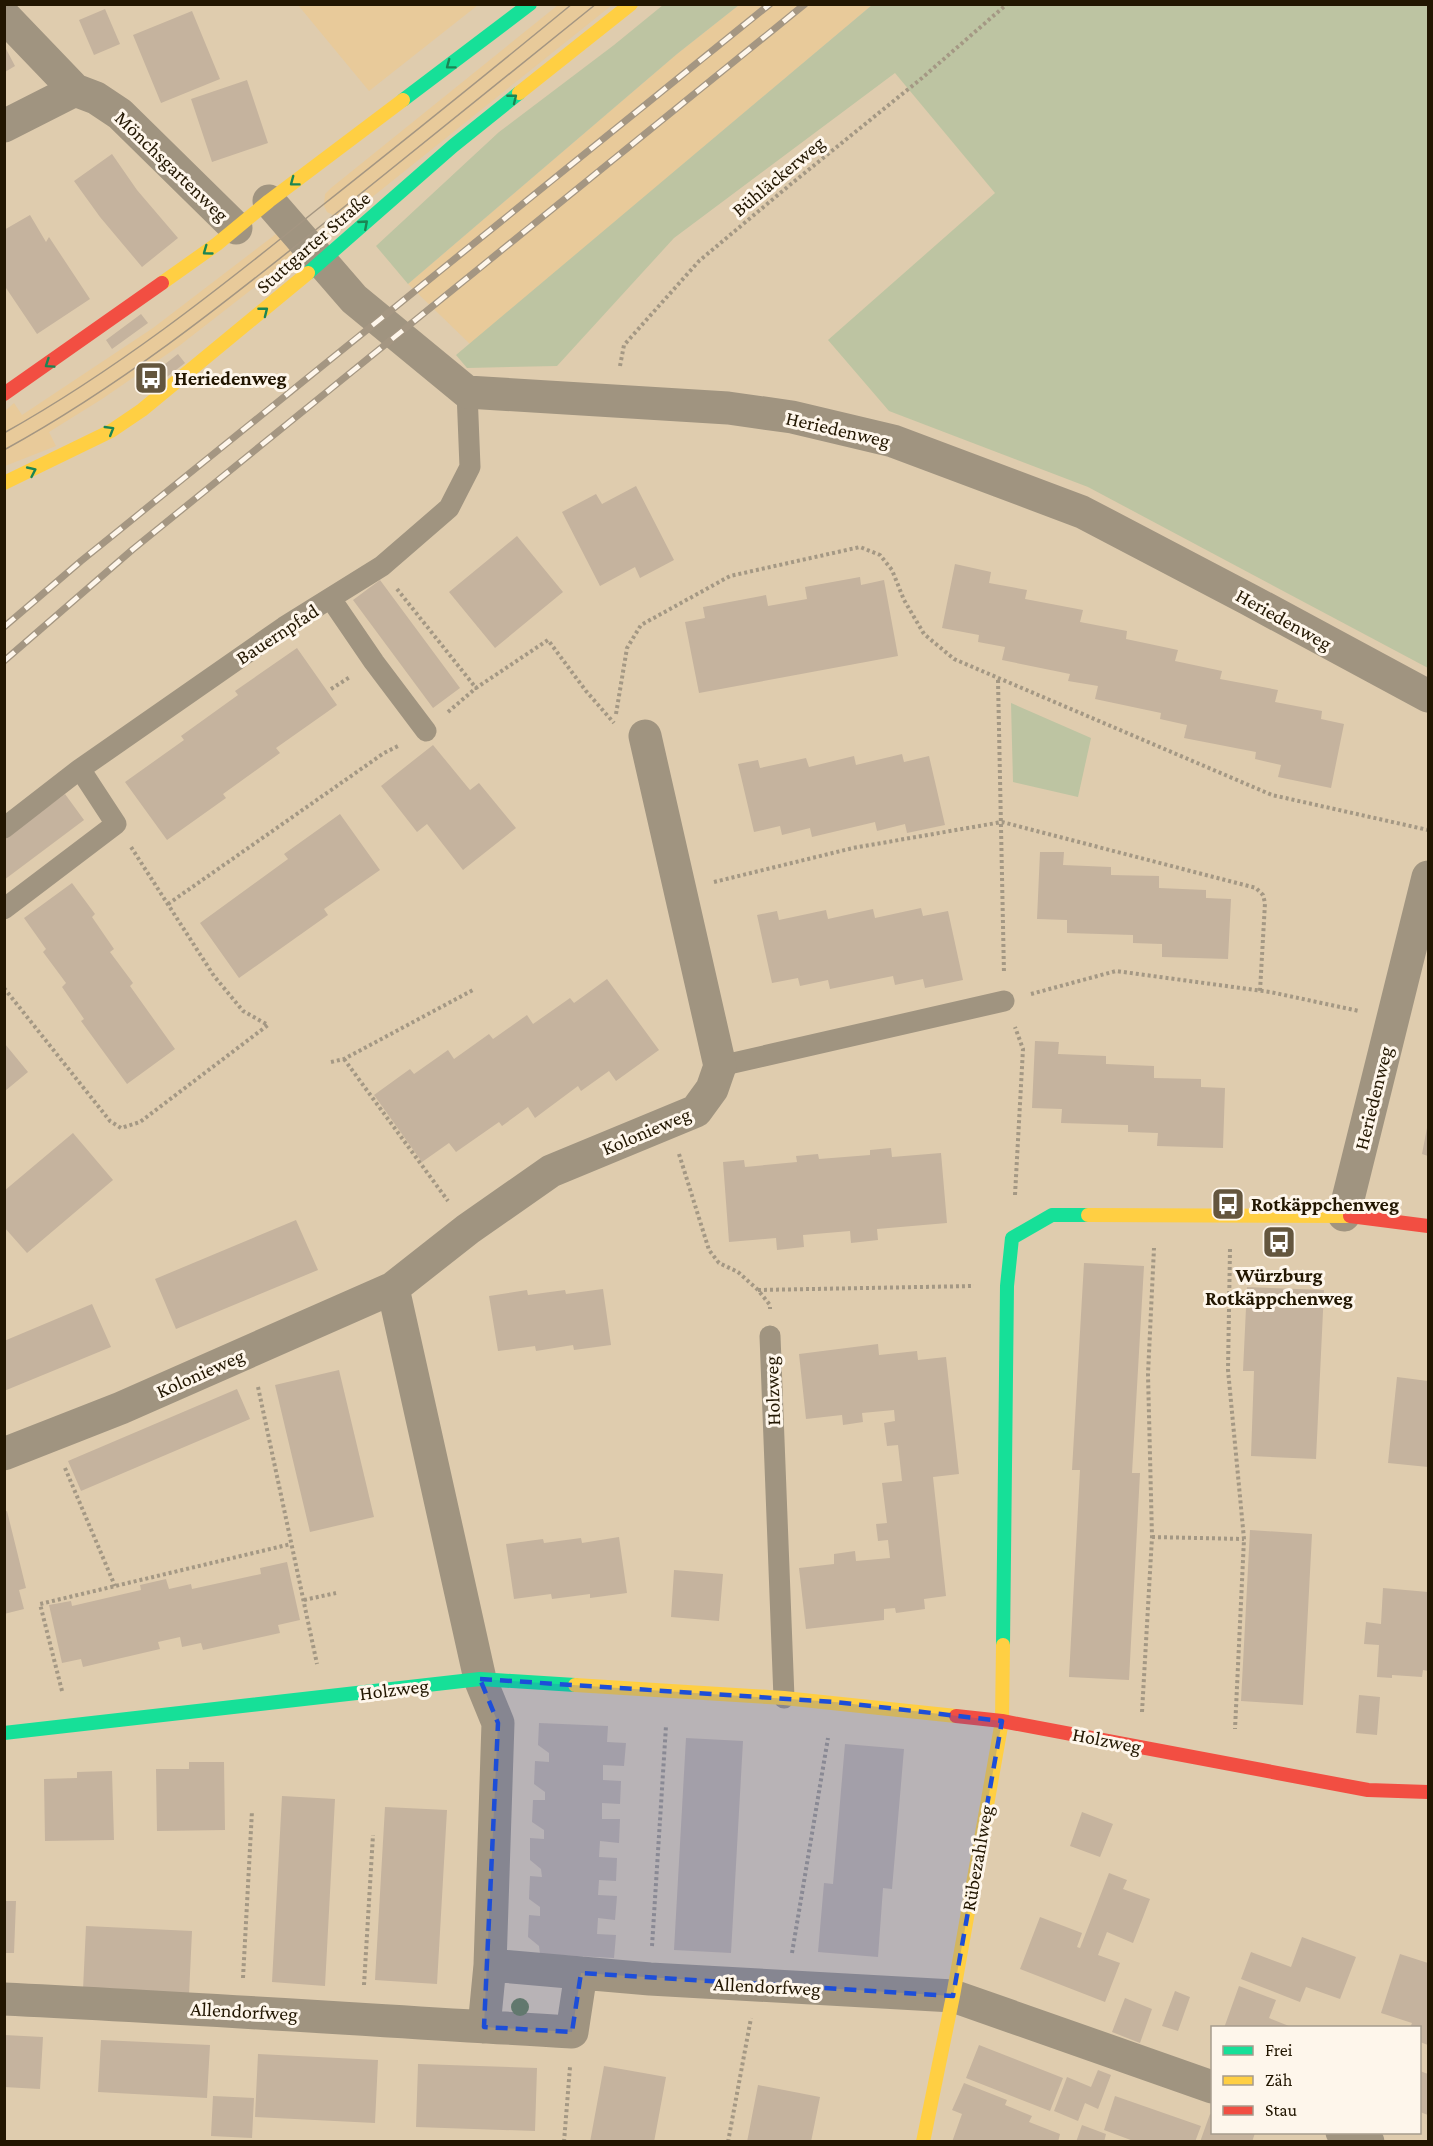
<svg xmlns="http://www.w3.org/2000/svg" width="1433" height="2146" font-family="'Crimson Pro',serif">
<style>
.built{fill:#e8ca9a}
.green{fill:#bdc4a2}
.building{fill:#c5b39e}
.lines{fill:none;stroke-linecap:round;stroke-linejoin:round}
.path{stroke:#a49884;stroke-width:4;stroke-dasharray:3 3;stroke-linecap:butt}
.lane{stroke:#a09480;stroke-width:21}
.street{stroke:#a09480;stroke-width:33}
.fast{stroke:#16e098;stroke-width:14}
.slow{stroke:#ffcf43;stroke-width:14}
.jam{stroke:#f24e42;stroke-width:14}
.tram{stroke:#a49682;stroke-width:1.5}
.rail-casing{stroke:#a49682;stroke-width:7}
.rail{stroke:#fef6eb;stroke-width:4.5;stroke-dasharray:14;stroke-linecap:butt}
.tree{fill:#748354}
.oneway{stroke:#1b8554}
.marked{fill:#1d4ed8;fill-opacity:0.2;stroke:#1d4ed8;stroke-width:4.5;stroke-dasharray:12 8;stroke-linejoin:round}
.labels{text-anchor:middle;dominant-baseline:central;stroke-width:6;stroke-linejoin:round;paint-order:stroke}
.street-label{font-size:20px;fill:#221601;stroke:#fef6eb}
.poi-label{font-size:20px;font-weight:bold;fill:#221601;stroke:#fef6eb;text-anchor:start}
</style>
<rect width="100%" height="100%" fill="#dfccae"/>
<!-- built -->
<path class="built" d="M298 5H478L369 91Z
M558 5H612L351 214 339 218 327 212 324 206 325 194 331 188Z
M739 5H872L470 344 408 284 677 54Z
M276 234 291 250 293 257 179 346 102 399 49 432 56 446 5 466V411L14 403 22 415 153 328Z"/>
<!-- green -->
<path class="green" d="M663 5H739L677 54 408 284 376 246 499 132 614 45Z
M872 5H1428V668L1088 487 889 411 828 340 995 193 895 73 674 238 557 366 467 368 456 355Z
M1011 703 1091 738 1078 797 1013 782Z"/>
<!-- building -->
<path class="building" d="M105 9 120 44 94 55 79 20Z
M192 11 220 79 161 103 133 35Z
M5 47 15 66 5 72Z
M247 80 268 143 212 162 191 99Z
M112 154 137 190 178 238 142 267 100 217 74 181Z
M30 215 46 242 49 237 90 299 37 334 4 285V230Z
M141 314 148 323 112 349 106 340Z
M178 354 185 363 150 390 143 381Z
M636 486 674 560 640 578 635 567 600 586 562 512 596 494 602 504Z
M517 536 563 592 495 648 449 592Z
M955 564 991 572 989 583 1027 590 1025 599 1083 610 1080 622 1127 631 1126 639 1178 650 1175 661 1222 671 1220 679 1278 690 1275 702 1322 711 1321 719 1344 724 1331 788 1278 777 1281 765 1255 759 1256 752 1184 738 1187 725 1160 719 1161 713 1095 699 1098 686 1068 681 1070 674 1002 660 1005 647 978 642 979 635 942 628Z
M860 577 861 585 884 580 898 656 699 693 685 622 705 618 703 607 766 595 768 606 807 599 805 587Z
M380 580 460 688 433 708 353 600Z
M297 648 337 705 276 748 280 753 223 794 226 798 167 840 125 782 184 740 181 736 238 695 235 691Z
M433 745 470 790 479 783 516 828 463 870 427 824 417 832 381 786Z
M902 754 904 762 929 756 945 825 907 833 905 824 877 831 875 822 812 837 810 828 782 835 780 826 754 832 738 764 758 760 760 768 806 758 809 767 854 756 856 765Z
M65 794 84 820 4 880V839Z
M340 814 380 870 324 909 328 915 239 978 200 923 288 859 284 854Z
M1040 852H1064L1063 865 1111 867V875L1159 876V888L1206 890V898L1231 899 1228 959 1162 957V944L1133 943V935L1067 933V920L1037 919Z
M72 883 95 914 92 917 114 949 110 952 133 983 130 986 175 1049 127 1084 81 1021 84 1019 62 987 66 983 43 952 46 949 24 918Z
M921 908 923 916 948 911 963 980 925 988 923 979 895 985 893 976 830 989 828 980 800 986 798 978 772 983 757 915 777 911 779 920 826 910 828 919 873 909 875 918Z
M607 979 659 1050 616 1081 609 1071 581 1091 578 1086 535 1118 528 1107 502 1126 499 1122 456 1152 449 1143 422 1162 374 1095 410 1069 414 1074 448 1050 454 1059 489 1034 493 1039 527 1015 533 1024 570 998 574 1003Z
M1035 1041 1059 1042 1058 1054 1106 1056V1064L1154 1066V1078L1201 1079V1087L1225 1088 1223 1148 1157 1146 1158 1133 1128 1132V1125L1061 1123 1062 1109 1032 1108Z
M5 1044 28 1072 5 1091Z
M1427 1128H1428V1156L1422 1154Z
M73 1133 113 1180 27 1253 4 1227V1191Z
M891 1148 892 1157 941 1153 947 1223 877 1229 878 1240 851 1243 850 1231 803 1235 804 1247 777 1250 776 1238 729 1242 723 1162 744 1160 745 1167 797 1162 796 1156 818 1154 819 1159 870 1155V1150Z
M296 1220 318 1270 176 1329 155 1279Z
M1084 1263 1144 1266 1132 1473H1140L1129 1680 1069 1677 1080 1470H1072Z
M1247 1287 1324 1290 1316 1459 1251 1456 1254 1371H1243Z
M603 1289 611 1345 574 1350 573 1345 536 1351 535 1346 498 1351 489 1296 527 1290 528 1295 565 1290 566 1294Z
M92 1304 111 1347 4 1391V1341Z
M878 1344 879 1355 917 1351 918 1360 946 1357 959 1474 933 1477 946 1596 924 1599 925 1609 896 1613 895 1608 884 1609V1620L806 1629 799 1568 834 1564V1554L855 1551 856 1561 890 1558 888 1540 878 1541 876 1524 887 1523 882 1483 902 1481 898 1445 887 1446 884 1423 895 1421 894 1410 862 1413 863 1422 843 1425 842 1415 806 1419 799 1354Z
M339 1370 374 1517 310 1532 275 1385Z
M1397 1377 1428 1381V1467L1388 1463Z
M237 1389 250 1419 81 1491 68 1461Z
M7 1511 26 1588 19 1590 24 1609 4 1614V1512Z
M1250 1530 1312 1534 1303 1705 1241 1701Z
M619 1537 627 1593 590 1598V1594L552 1599 551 1594 514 1599 506 1544 543 1539 544 1543 581 1538 582 1543Z
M287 1562 300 1620 278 1625 280 1633 203 1650 201 1643 182 1647 180 1637 158 1642 160 1649 83 1667 81 1659 62 1663 49 1605 71 1601 72 1606 141 1590 140 1585 166 1579 169 1589 191 1584 192 1589 261 1574 260 1568Z
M674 1570 723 1574 719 1621 671 1617Z
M1383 1588 1428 1592V1671L1423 1670 1422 1677 1392 1675V1678L1377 1677 1379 1645 1364 1644 1366 1622 1381 1624Z
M1359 1695 1380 1697 1377 1735 1356 1733Z
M539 1723 608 1726 607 1742 626 1743 624 1766 603 1765V1780L621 1781 620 1804 602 1803V1819H620L619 1843 600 1841 599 1857 617 1858 616 1881 599 1880 598 1895 617 1896 615 1920 598 1918 597 1934 616 1935 614 1958 540 1954 539 1946 528 1937 529 1915 540 1916V1907L529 1899 530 1876 542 1877 541 1869 530 1860V1838L544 1839V1830L532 1822 533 1800H545V1792L534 1784 535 1761 549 1762V1753L538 1745Z
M686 1738 743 1741 731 1953 674 1950Z
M845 1744 904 1749 892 1889 883 1888 878 1957 818 1952 824 1883 833 1884Z
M189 1762H224L225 1830 157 1831 156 1769H189Z
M112 1771 114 1840 45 1841 44 1779 77 1778V1772Z
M282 1796 335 1799 325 1986 272 1982Z
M385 1807 447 1810 437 1984 375 1980Z
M1082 1812 1113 1824 1100 1857 1070 1846Z
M1109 1873 1127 1880 1123 1889 1150 1899 1133 1943 1107 1932 1098 1955 1120 1963 1105 2002 1020 1969 1040 1917 1082 1933 1077 1947 1080 1948Z
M4 1901H16L14 1953H4Z
M86 1926 192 1931 189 1995 83 1990Z
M1302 1937 1356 1957 1340 1999 1306 1987 1300 2002 1241 1979 1251 1952 1291 1967Z
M1400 1954 1428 1963V2045L1420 2042V2028H1410L1412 2023 1381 2013Z
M1239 1986 1276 2000 1269 2018 1294 2028H1224Z
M1175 1991 1190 1997 1178 2031 1162 2026Z
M1125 1998 1152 2009 1140 2043 1112 2032Z
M4 2035 43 2037 40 2089 4 2087Z
M101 2040 210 2045 207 2098 98 2092Z
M979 2045 1063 2078 1050 2111 966 2078Z
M258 2054 378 2060 375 2123 255 2117Z
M418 2064 537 2068 535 2131 416 2127Z
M604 2066 666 2077 654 2142H590Z
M1098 2070 1111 2075 1098 2109 1085 2103 1078 2121 1054 2111 1067 2077 1091 2087Z
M1420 2071 1428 2074V2115L1420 2112Z
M964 2083 1007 2100 1005 2105 1032 2116 1029 2122 1060 2134 1058 2142H952L962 2114 952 2110Z
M758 2085 820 2097 811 2142H747Z
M213 2096 254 2098 252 2138 211 2136Z
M1115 2096 1201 2126 1195 2142H1136L1104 2130Z
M1210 2114 1212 2115V2133H1255L1252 2142H1200Z
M1082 2125 1106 2134 1104 2142H1076Z"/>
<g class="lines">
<!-- path -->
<path class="path" d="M620 366 624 345 699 261 791 184 922 78 1007 4
M397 589 476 688 548 640 586 691 614 723
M998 680 1004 974
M331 689 350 677
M448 712 476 688
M616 714 627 648 641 625 730 576 860 547 880 555 892 570 904 600 924 634 954 659 1272 795 1428 830
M714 882 853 848 1002 822 1256 888 1263 895 1265 903 1260 991
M168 904 384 753 400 745
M4 988 110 1121 121 1128 140 1122 268 1025 243 1011 214 976 131 847
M1031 994 1116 971 1270 992 1359 1011
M344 1059 448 1201
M331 1062 344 1059 473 990
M679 1154 709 1250 719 1263 738 1272 758 1290 770 1305V1309
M1015 1195 1023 1049 1015 1027
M1230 1249 1228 1370 1244 1539 1235 1729
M758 1290 974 1286
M258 1387 317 1664
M65 1468 115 1586
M1152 1537 1244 1539
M304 1600 336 1593
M62 1691 40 1604 291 1544
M1142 1712 1152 1537 1148 1374 1154 1248
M652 1946 666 1726
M792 1953 828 1738
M243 1978 252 1811
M364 1985 373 1835
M564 2142 570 2067
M728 2142 751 2018"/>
<!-- lane -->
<path class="lane" d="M331 599 374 662 426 731
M4 828 80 769 284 627 382 566 449 508 470 467 467 392
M4 909 116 824 80 769
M720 1066 1004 1001
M770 1336 784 1698"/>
<!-- street -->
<path class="street" d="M4 16 75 90 96 98 120 114 236 228
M4 126 75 90
M269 201 354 299 467 392 728 408 792 417 893 441 1082 512 1248 599 1428 696
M1344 1215 1428 877
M393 1288 480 1679 498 1723 490 1965
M4 1454 121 1408 393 1288 468 1229 551 1171 696 1111 712 1089 720 1066 645 736
M581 1973 650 1979 953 1996 1212 2087
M4 1999C194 2008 383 2021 572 2032L581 1973 490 1965 484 2027
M1342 2132 1368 2142"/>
<!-- fast -->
<path class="fast" d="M403 100 530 4
M308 273 453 146 519 93
M1003 1645 1007 1286 1012 1238 1052 1215H1088
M4 1733 480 1679 575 1685"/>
<!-- slow -->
<path class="slow" d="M519 93 631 4
M162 283 217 244 269 201 403 100
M4 483 111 431 142 410 308 273
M1088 1215 1350 1216
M575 1685 784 1698 956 1716
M923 2142 953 1996 1002 1721 1003 1645"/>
<!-- jam -->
<path class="jam" d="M4 394 162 283
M1350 1216 1428 1226
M956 1716 1002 1721 1368 1790 1428 1792"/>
<!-- tram -->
<path class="tram" d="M4 433C115 371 215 292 314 212 401 143 487 74 572 4
M4 450C119 387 221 306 323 224 414 151 505 78 596 4"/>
<!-- rail casing -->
<g class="rail-casing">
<path id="rail" d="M4 627 81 561 770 4
M4 661 132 550 805 4"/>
</g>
<!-- rail -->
<use href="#rail" class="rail"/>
</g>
<!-- trees -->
<circle class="tree" cx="520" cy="2007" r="9"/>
<!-- one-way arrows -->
<defs><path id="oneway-chevron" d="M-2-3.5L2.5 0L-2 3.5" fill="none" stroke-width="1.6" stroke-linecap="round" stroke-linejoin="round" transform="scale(1.5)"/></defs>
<g class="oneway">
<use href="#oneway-chevron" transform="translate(450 65) rotate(143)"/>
<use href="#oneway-chevron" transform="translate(513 98) rotate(-39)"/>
<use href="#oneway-chevron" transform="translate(294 182) rotate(143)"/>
<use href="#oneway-chevron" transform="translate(364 224) rotate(-41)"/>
<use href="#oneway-chevron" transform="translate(207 251) rotate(144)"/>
<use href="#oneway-chevron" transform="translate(264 311) rotate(-38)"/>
<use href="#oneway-chevron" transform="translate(49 364) rotate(146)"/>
<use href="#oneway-chevron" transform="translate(110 430) rotate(-31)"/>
<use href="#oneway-chevron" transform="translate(32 471) rotate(-25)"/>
</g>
<!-- marked area -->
<path class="marked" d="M480 1679 835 1702 1002 1721 953 1996 581 1973 572 2032 484 2027 498 1723Z"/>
<!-- icons -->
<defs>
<g id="bus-square" transform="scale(1.725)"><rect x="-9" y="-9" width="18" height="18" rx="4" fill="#64563e" stroke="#fef6eb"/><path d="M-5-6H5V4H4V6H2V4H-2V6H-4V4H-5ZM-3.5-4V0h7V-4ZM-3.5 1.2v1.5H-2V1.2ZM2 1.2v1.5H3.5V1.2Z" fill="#fff"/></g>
</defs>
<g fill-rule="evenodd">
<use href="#bus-square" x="151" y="378"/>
<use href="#bus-square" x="1228" y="1204"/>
<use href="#bus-square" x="1279" y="1242"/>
</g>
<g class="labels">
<!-- street labels -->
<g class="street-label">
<text transform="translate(172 166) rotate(44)">Mönchsgartenweg</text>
<text transform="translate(778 176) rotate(-40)">Bühläckerweg</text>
<text transform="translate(313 242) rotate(-41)">Stuttgarter Straße</text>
<text transform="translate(838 429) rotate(13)">Heriedenweg</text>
<text transform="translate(1284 619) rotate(29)">Heriedenweg</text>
<text transform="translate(277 634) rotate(-33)">Bauernpfad</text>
<text transform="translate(1373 1098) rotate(-76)">Heriedenweg</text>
<text transform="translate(646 1131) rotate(-23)">Kolonieweg</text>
<text transform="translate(200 1373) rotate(-24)">Kolonieweg</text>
<text transform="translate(772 1391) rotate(-92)">Holzweg</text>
<text transform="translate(394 1689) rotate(-7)">Holzweg</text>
<text transform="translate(1107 1740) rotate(11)">Holzweg</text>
<text transform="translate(977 1858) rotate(-80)">Rübezahlweg</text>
<text transform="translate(767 1986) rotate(3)">Allendorfweg</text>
<text transform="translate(244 2011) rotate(3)">Allendorfweg</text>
</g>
<!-- poi labels -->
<g class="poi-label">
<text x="174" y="378">Heriedenweg</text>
<text x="1251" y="1204">Rotkäppchenweg</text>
<text x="1279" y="1275" text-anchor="middle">Würzburg<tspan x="1279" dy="23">Rotkäppchenweg</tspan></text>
</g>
</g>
<!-- border -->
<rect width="1433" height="2146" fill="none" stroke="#221601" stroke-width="12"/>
<!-- legend -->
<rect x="1211" y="2026" width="210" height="108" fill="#fef6eb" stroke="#a69c8d" stroke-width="1.5"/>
<rect x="1223" y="2046" width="30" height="9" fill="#16e098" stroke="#a69c8d" stroke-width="1.5"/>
<text x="1265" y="2056" font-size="18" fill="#221601">Frei</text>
<rect x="1223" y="2076" width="30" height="9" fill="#ffcf43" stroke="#a69c8d" stroke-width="1.5"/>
<text x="1265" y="2086" font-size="18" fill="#221601">Zäh</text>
<rect x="1223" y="2106" width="30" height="9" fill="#f24e42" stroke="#a69c8d" stroke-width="1.5"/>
<text x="1265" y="2116" font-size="18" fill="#221601">Stau</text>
</svg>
